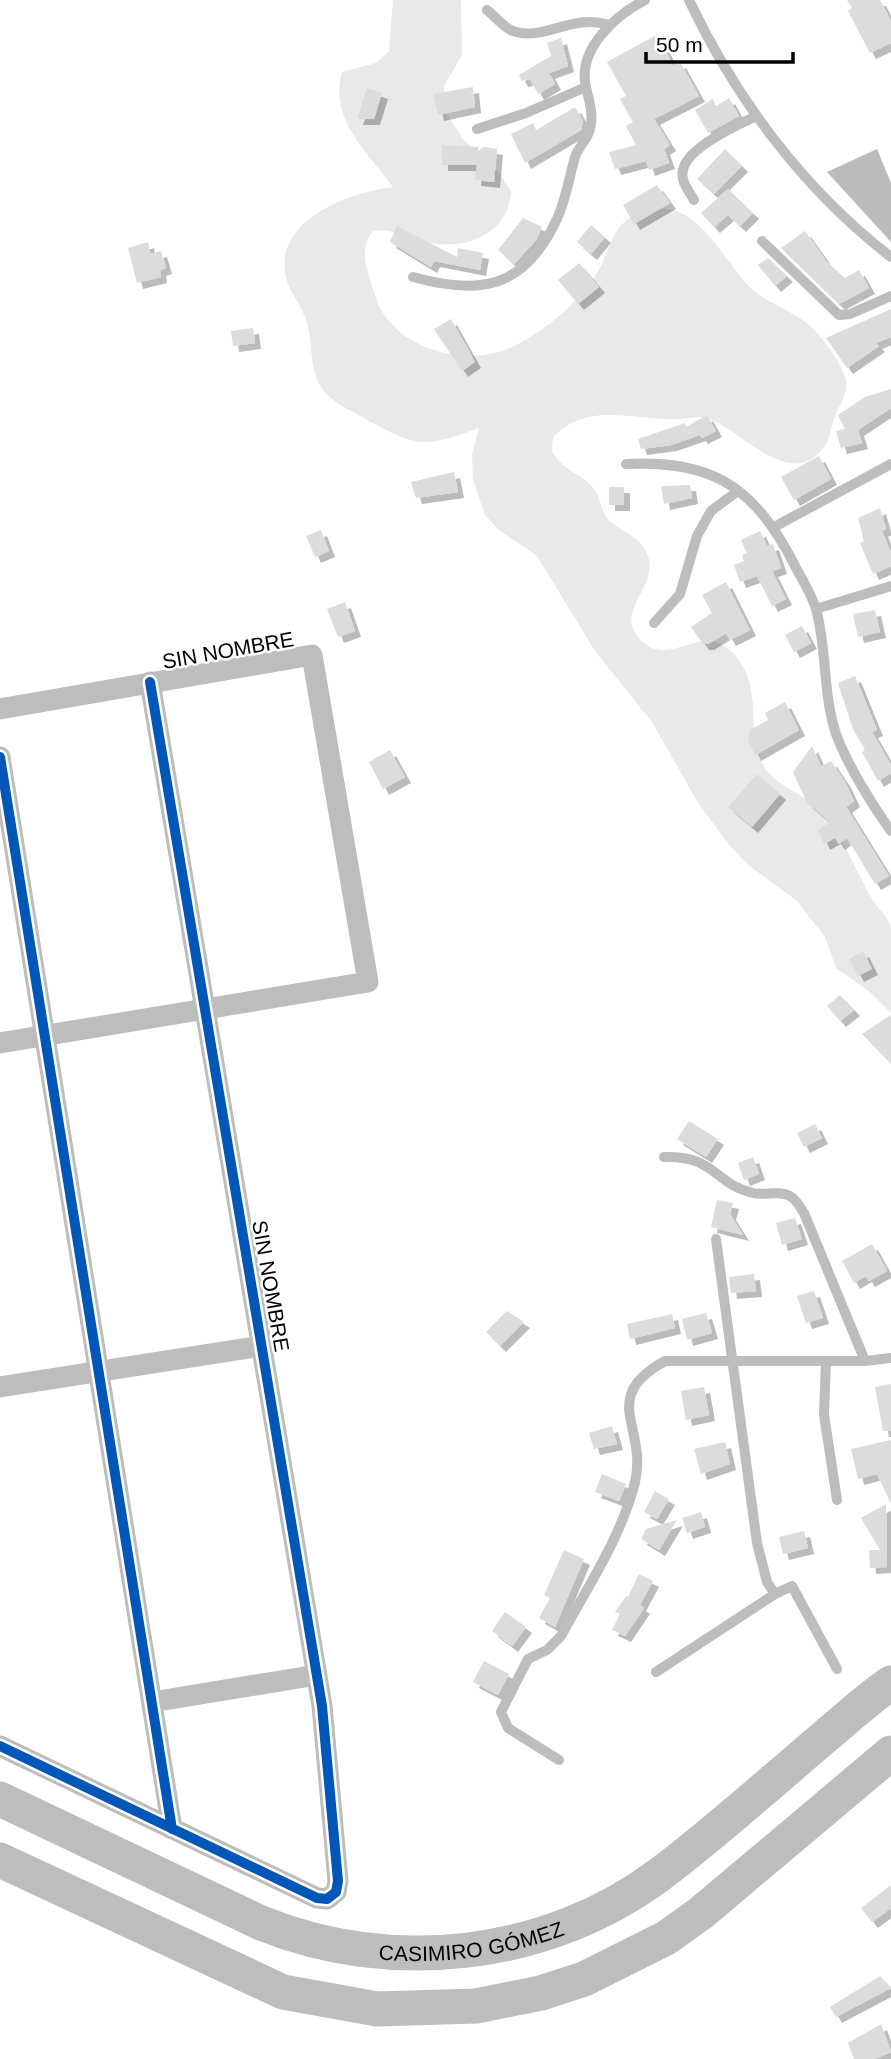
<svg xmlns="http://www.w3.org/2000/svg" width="891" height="2059" font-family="Helvetica,sans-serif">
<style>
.green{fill:#e9e9e9}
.water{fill:#bbb}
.building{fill:#dcdcdc;filter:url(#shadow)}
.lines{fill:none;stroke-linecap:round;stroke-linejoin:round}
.lane{stroke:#bdbdbd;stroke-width:10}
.street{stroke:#bdbdbd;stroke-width:21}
.primary{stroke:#bdbdbd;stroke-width:35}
.cycleway-casing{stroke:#fff;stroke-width:15}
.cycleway{stroke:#0057b8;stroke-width:10}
.labels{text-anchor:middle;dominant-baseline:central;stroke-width:5;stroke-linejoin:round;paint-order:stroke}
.street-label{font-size:21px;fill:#000;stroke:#fff}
</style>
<defs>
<filter id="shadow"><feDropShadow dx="6" dy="6" stdDeviation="0" flood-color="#0004"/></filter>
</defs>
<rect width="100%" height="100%" fill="#fff"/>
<!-- green -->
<path class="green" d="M393 0H461L462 55 444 86V110L463 139 498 171 511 191C509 232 469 250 431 243 411 240 394 228 373 231 362 244 364 260 369 276 373 290 377 304 385 316 408 350 464 364 502 351 535 339 573 308 594 278 616 245 607 216 659 209 700 204 727 267 753 290 768 303 788 309 804 321 818 332 836 355 843 372 852 391 841 400 835 416 831 426 831 438 824 447 791 494 737 426 707 418 696 416 686 419 675 419 634 420 585 401 553 438L552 451C564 473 581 472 594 489 600 496 600 505 604 513 614 532 639 531 648 556 659 588 610 614 643 642 672 668 703 619 735 655 765 689 744 733 763 765 776 787 804 793 820 811 844 837 856 872 874 902 879 910 890 919 891 928 891 955 891 985 891 1013L870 992 836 968 825 937 797 901 747 864 729 845 697 801 652 722 595 651 537 556 499 530 485 515 473 480 472 454 479 428C422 449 417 447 364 418 348 409 332 403 321 387 308 366 314 342 306 320 302 306 291 295 287 281 269 222 349 192 393 187 367 151 329 120 342 72L376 63 389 51Z"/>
<!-- water -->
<path class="water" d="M877 149 891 183V242L827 172Z"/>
<!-- building -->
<path class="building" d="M847 0H880L891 21V43L870 53 848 11 852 8Z
M658 34 673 66 680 62 699 96 654 119 670 145 664 149 669 163 649 170 646 161 615 169 609 152 636 145 626 126 633 122 620 99 626 96 607 62Z
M561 38 568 66 549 73 555 84 538 94 530 79 522 81 519 75 551 56 547 43Z
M473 87 475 107 438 115 433 94Z
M367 88 382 93 374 119H357Z
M729 98 739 116 708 133 695 110 713 99 716 106Z
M575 107 583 121 581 130 525 163 511 134 533 123 536 130Z
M442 145 478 147V151L484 147 497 149 494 182 475 180 477 165H442Z
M725 149 742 166 714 194 697 179Z
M657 185 670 203 634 224 623 205Z
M728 189 753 213 740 226 728 215 714 227 701 213Z
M523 218 542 227 536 240 514 264 498 250Z
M591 225 605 237 591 254 577 242Z
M397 226 457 257 458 248 483 253 480 270 434 261 431 267 390 242Z
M805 231 827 262 845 278 859 270 869 288 839 304 781 248Z
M148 242 150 254 161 251 166 268 160 270 161 277 137 283 128 248Z
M768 258 787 276 775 286 758 265Z
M579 263 599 287 578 304 558 280Z
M891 309V337L876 343 879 346 847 368 826 338Z
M451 319 475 362 462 371 434 329Z
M253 328 255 343 233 346 231 331Z
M891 389V408L858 430 862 443 841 448 836 431 845 429 838 415 865 397Z
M707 415 716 431 702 438 700 435 671 445 641 449 638 439 685 423 686 427Z
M819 456 831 479 794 500 781 477Z
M454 472 458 492 416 498 411 482Z
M690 485 692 498 664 504 661 486Z
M609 487H624V505H609Z
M880 508 886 529 882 531 891 553V566L873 574 860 543 864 541 858 518Z
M321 530 329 551 315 557 306 536Z
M760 531 767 546 773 544 781 568 772 571 786 599 772 606 757 576 740 582 734 565 744 561 742 555 747 553 741 540Z
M726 582 750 630 730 640 726 633 708 644H703L691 627 712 613 702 595Z
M345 602 355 631 338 637 327 609Z
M875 610 880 632 858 637 853 614Z
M802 626 811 643 794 652 785 635Z
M855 676 877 730 872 732 891 765V773L878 781 862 752 865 750 853 729 838 683Z
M785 702 799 730 755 755 748 740 750 730 768 720 765 713Z
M812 746 821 766 831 761 845 782 854 801 846 807 889 876 875 884 847 838 839 844 835 838 824 844 818 830 830 822 807 803 793 772Z
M390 750 405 777 383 789 369 762Z
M757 774 780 794 752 827 728 807Z
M863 951 872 969 858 976 849 959Z
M840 995 854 1010 840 1021 827 1006Z
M891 1015V1064L862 1034Z
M689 1121 718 1139 706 1157 677 1139Z
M815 1124 822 1138 804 1147 797 1133Z
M753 1157 759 1174 744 1180 738 1163Z
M717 1200 733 1203 730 1214 743 1235 711 1227Z
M795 1218 802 1239 782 1245 776 1223Z
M872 1244 887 1271 869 1281 866 1276 854 1283 842 1261Z
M754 1274 756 1291 731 1293 729 1277Z
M814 1291 823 1318 806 1323 797 1296Z
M507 1311 524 1322 500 1346 486 1332Z
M706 1313 712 1333 687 1340 682 1319Z
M672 1314 675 1328 630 1339 627 1324Z
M891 1384V1431H883L875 1387Z
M704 1387 709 1415 686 1420 681 1391Z
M612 1426 617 1444 594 1449 589 1433Z
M891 1440V1504L877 1474 858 1479 851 1449Z
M725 1442 730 1464 701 1474 694 1449Z
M602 1474 626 1484 619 1501 595 1492Z
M655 1491 669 1499 657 1519 644 1512Z
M886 1504 887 1567 870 1568 869 1550H880L861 1518Z
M701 1512 705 1527 687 1533 682 1518Z
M677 1520 659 1550 641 1539 646 1529Z
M804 1531 808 1548 783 1554 779 1537Z
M564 1550 584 1559 555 1627 539 1618 550 1598 544 1595Z
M639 1574 653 1581 640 1605 644 1608 625 1636 612 1630 620 1614 615 1612 626 1596 628 1597Z
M505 1612 526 1627 512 1646 492 1631Z
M484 1661 509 1674 498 1695 473 1682Z
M891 1885V1908L872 1922 861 1908Z
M880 1976 891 1988 836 2017 830 2007Z
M881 2024 891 2052 875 2059H854L848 2043Z"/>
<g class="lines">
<!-- lane -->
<path class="lane" d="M689 0C736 99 804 190 891 257
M487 10C495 16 504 28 513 31 543 42 572 13 609 25
M477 129 526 113 586 87
M694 200C689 191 680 181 683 170 688 147 737 125 757 116
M762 241 839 315 850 314 891 296
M413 277C481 296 525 288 557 219 566 199 569 178 575 157 578 147 588 139 590 129 594 115 589 100 586 87 577 49 616 15 645 0
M626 464C711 460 752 485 792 560 800 577 813 595 817 613 827 653 823 695 836 734 847 764 872 805 891 831
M774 527 891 464
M816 609 891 586
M654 623 680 594 697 536 711 511 738 491
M664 1157C715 1155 714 1184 753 1193 765 1196 778 1190 790 1196 797 1200 800 1207 804 1213L865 1361
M716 1239 757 1543 767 1582 775 1594
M826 1361 824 1415 837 1500
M656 1672 775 1594 792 1586 837 1669
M559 1760 508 1728 501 1712 528 1659 547 1650 561 1636C587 1588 622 1536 635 1482 648 1427 598 1398 665 1361H865L891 1358"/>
<!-- street -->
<path class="street" d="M0 709 312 655 368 982 0 1043
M0 757 172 1829
M0 1387 262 1346
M152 1702 317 1675
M0 1746 317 1898 327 1899 336 1892 338 1881 322 1706 150 682"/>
<!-- primary -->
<g class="primary">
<path id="s1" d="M0 1799 261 1923C392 1976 549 1959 663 1872 717 1831 769 1784 821 1740 844 1721 866 1700 891 1683"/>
<path d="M0 1860 283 1992 377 2009 476 2006 541 1993 584 1979 666 1938 701 1913 891 1753"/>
</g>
<!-- cycleway casing -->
<g class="cycleway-casing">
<path id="cycleway" d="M0 757 172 1829
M0 1746 317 1898 327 1899 336 1892 338 1881 322 1706 150 682"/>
</g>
<!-- cycleway -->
<use href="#cycleway" class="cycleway"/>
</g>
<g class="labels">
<!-- street labels -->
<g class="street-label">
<text transform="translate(228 650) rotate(-10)">SIN NOMBRE</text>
<text transform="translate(271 1286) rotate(80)">SIN NOMBRE</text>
<text stroke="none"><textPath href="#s1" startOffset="504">CASIMIRO GÓMEZ</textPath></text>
</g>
</g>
<!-- scale -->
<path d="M646 52v10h147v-10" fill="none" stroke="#000000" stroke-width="3.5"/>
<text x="656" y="52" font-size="21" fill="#000000" stroke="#ffffff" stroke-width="5" paint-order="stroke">50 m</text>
</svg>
